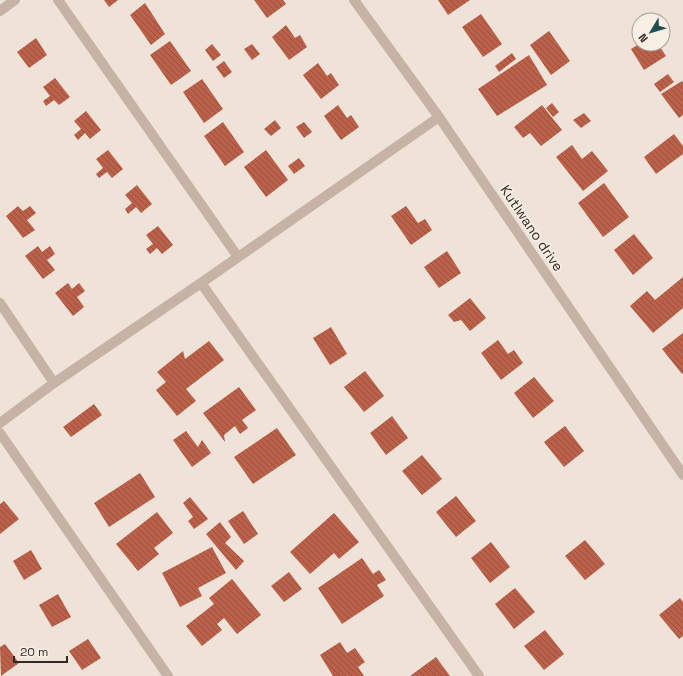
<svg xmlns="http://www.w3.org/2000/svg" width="683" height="676" font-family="'Space Grotesk',sans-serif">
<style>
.building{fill:url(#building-back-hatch)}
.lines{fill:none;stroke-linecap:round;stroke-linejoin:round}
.minor{stroke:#c6b3a6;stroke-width:10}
.tertiary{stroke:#c6b3a6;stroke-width:10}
.labels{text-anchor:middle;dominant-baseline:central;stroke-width:3.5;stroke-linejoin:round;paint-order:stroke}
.street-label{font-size:14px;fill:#322926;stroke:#f7eee4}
</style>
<defs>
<pattern id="building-back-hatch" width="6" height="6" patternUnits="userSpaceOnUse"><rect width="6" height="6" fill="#bc6149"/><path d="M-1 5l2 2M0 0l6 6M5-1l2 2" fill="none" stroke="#99503d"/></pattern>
</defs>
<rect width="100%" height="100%" fill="#efe3d9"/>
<!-- building -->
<path class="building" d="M104 0H118L109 7Z
M254 0H283L286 4 267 18Z
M438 0H470L448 15Z
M145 3 165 34 151 45 130 15Z
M481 14 502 44 483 57 462 27Z
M286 25 295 38 300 35 307 47 289 60 272 37Z
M549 31 570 61 551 75 530 45Z
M36 38 47 55 29 68 17 52Z
M170 41 191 71 171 85 150 55Z
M212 44 221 55 213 61 205 50Z
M252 44 260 54 252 60 244 49Z
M639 44H658L666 56 644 70 631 49Z
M512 53 516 59 499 72 495 66Z
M529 55 547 85 497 116 478 89Z
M224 61 232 72 224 78 216 67Z
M318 63 327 76 331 73 339 85 321 99 303 75Z
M668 74 674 82 660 92 654 84Z
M55 78 70 97 59 105 54 100 46 106 43 101 50 96 43 87Z
M202 79 223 109 204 123 183 92Z
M682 81 683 83V115L679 118 661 94Z
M552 103 559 112 553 117 546 108Z
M338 105 347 118 351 115 359 127 341 140 324 116Z
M542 105 562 130 541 146 530 133 523 138 514 127Z
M86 111 101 130 90 139 85 133 78 140 74 135 81 129 74 121Z
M584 113 591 121 581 128 573 120Z
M275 120 281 128 271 136 264 129Z
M223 122 244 152 225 166 204 136Z
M304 122 312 132 304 138 296 127Z
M674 134 683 146V154L656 174 644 157Z
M572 145 582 159 592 151 608 171 583 191 556 157Z
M108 150 123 169 112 178 107 172 99 178 96 174 103 168 96 159Z
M266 150 288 180 266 197 244 167Z
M299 158 305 166 294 174 288 166Z
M604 183 629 217 603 237 578 203Z
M137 185 152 204 141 213 136 207 128 214 125 209 132 203 125 195Z
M18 206 23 211 30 206 36 213 27 220 35 230 23 238 6 216Z
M406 206 418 223 425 219 432 230 411 245 391 216Z
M158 226 173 245 162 254 157 248 150 254 146 249 153 244 146 235Z
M634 234 653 258 633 275 614 250Z
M38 246 42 252 50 246 55 254 47 260 55 270 43 279 25 256Z
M447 251 461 273 439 288 424 267Z
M683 277V308L653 333 630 306 647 291 655 300Z
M68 283 72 289 79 283 85 291 77 297 84 307 73 316 55 293Z
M470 298 486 318 470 331 461 320 454 322 448 315Z
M331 327 347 354 330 365 313 338Z
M683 333V373L682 374 662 349Z
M498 340 508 354 514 350 523 363 501 380 481 353Z
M209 341 224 360 186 389 196 401 177 416 156 390 166 382 157 372 183 351 185 359Z
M365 371 384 396 364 412 344 387Z
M534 377 554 401 533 418 514 393Z
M239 387 256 410 242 420 248 428 240 434 235 426 224 435 225 442 203 413Z
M94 404 102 415 71 437 63 427Z
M392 416 408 438 386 455 370 433Z
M565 426 584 451 564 467 544 442Z
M277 428 296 455 253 484 234 457Z
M186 431 198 447 202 440 211 453 192 467 173 440Z
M422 455 442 479 422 495 402 471Z
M140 473 155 497 109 527 94 503Z
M456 496 476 521 456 537 436 512Z
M190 497 208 519 194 529 188 521 193 517 183 503Z
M4 501 19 519 0 534V504Z
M243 511 258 534 244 544 228 521Z
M157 512 173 533 154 548 159 554 138 571 116 544Z
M334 513 359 542 339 559 334 553 310 574 290 552Z
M220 522 231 537 225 543 244 561 236 570 206 534Z
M585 540 605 564 585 580 565 556Z
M491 542 510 567 490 583 471 558Z
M212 547 226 573 198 588 202 596 180 607 162 573Z
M31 550 42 569 24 580 13 561Z
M362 558 373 574 379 570 386 580 377 585 384 596 342 624 318 588Z
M289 572 302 589 284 602 271 586Z
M232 579 261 615 237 634 224 618 217 624 222 630 202 646 186 626 214 604 209 598Z
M515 588 535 612 514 629 495 604Z
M58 594 71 617 52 627 39 605Z
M680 598 683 602V636L679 639 659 615Z
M545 630 564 654 544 670 524 646Z
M88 639 101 658 82 670 69 651Z
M340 642 347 653 355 648 365 662 358 667 364 676H333L320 655Z
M5 644 19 663 1 676 0 647Z
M436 657 450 676H410Z"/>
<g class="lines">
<!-- minor -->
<path class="minor" d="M58 0 238 257
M0 11 15 0
M201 283 479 676
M0 303 54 383
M0 423 54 383 201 283 439 117
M0 433 168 676"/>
<!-- tertiary -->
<path class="tertiary" d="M354 0 439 117 683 475"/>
</g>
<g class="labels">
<!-- street labels -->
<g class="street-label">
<text transform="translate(532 228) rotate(56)">Kutlwano drive</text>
</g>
</g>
<!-- north arrow -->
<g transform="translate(651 32) rotate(232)"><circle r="19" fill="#f7eee4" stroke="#a89f98"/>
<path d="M0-3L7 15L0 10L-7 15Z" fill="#1f4f50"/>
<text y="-6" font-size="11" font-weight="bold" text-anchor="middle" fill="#322926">N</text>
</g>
<!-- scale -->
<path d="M14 656v6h53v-6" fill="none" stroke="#322926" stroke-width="2"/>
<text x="20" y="656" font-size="12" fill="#322926" stroke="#f7eee4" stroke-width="3" paint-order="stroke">20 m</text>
</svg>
